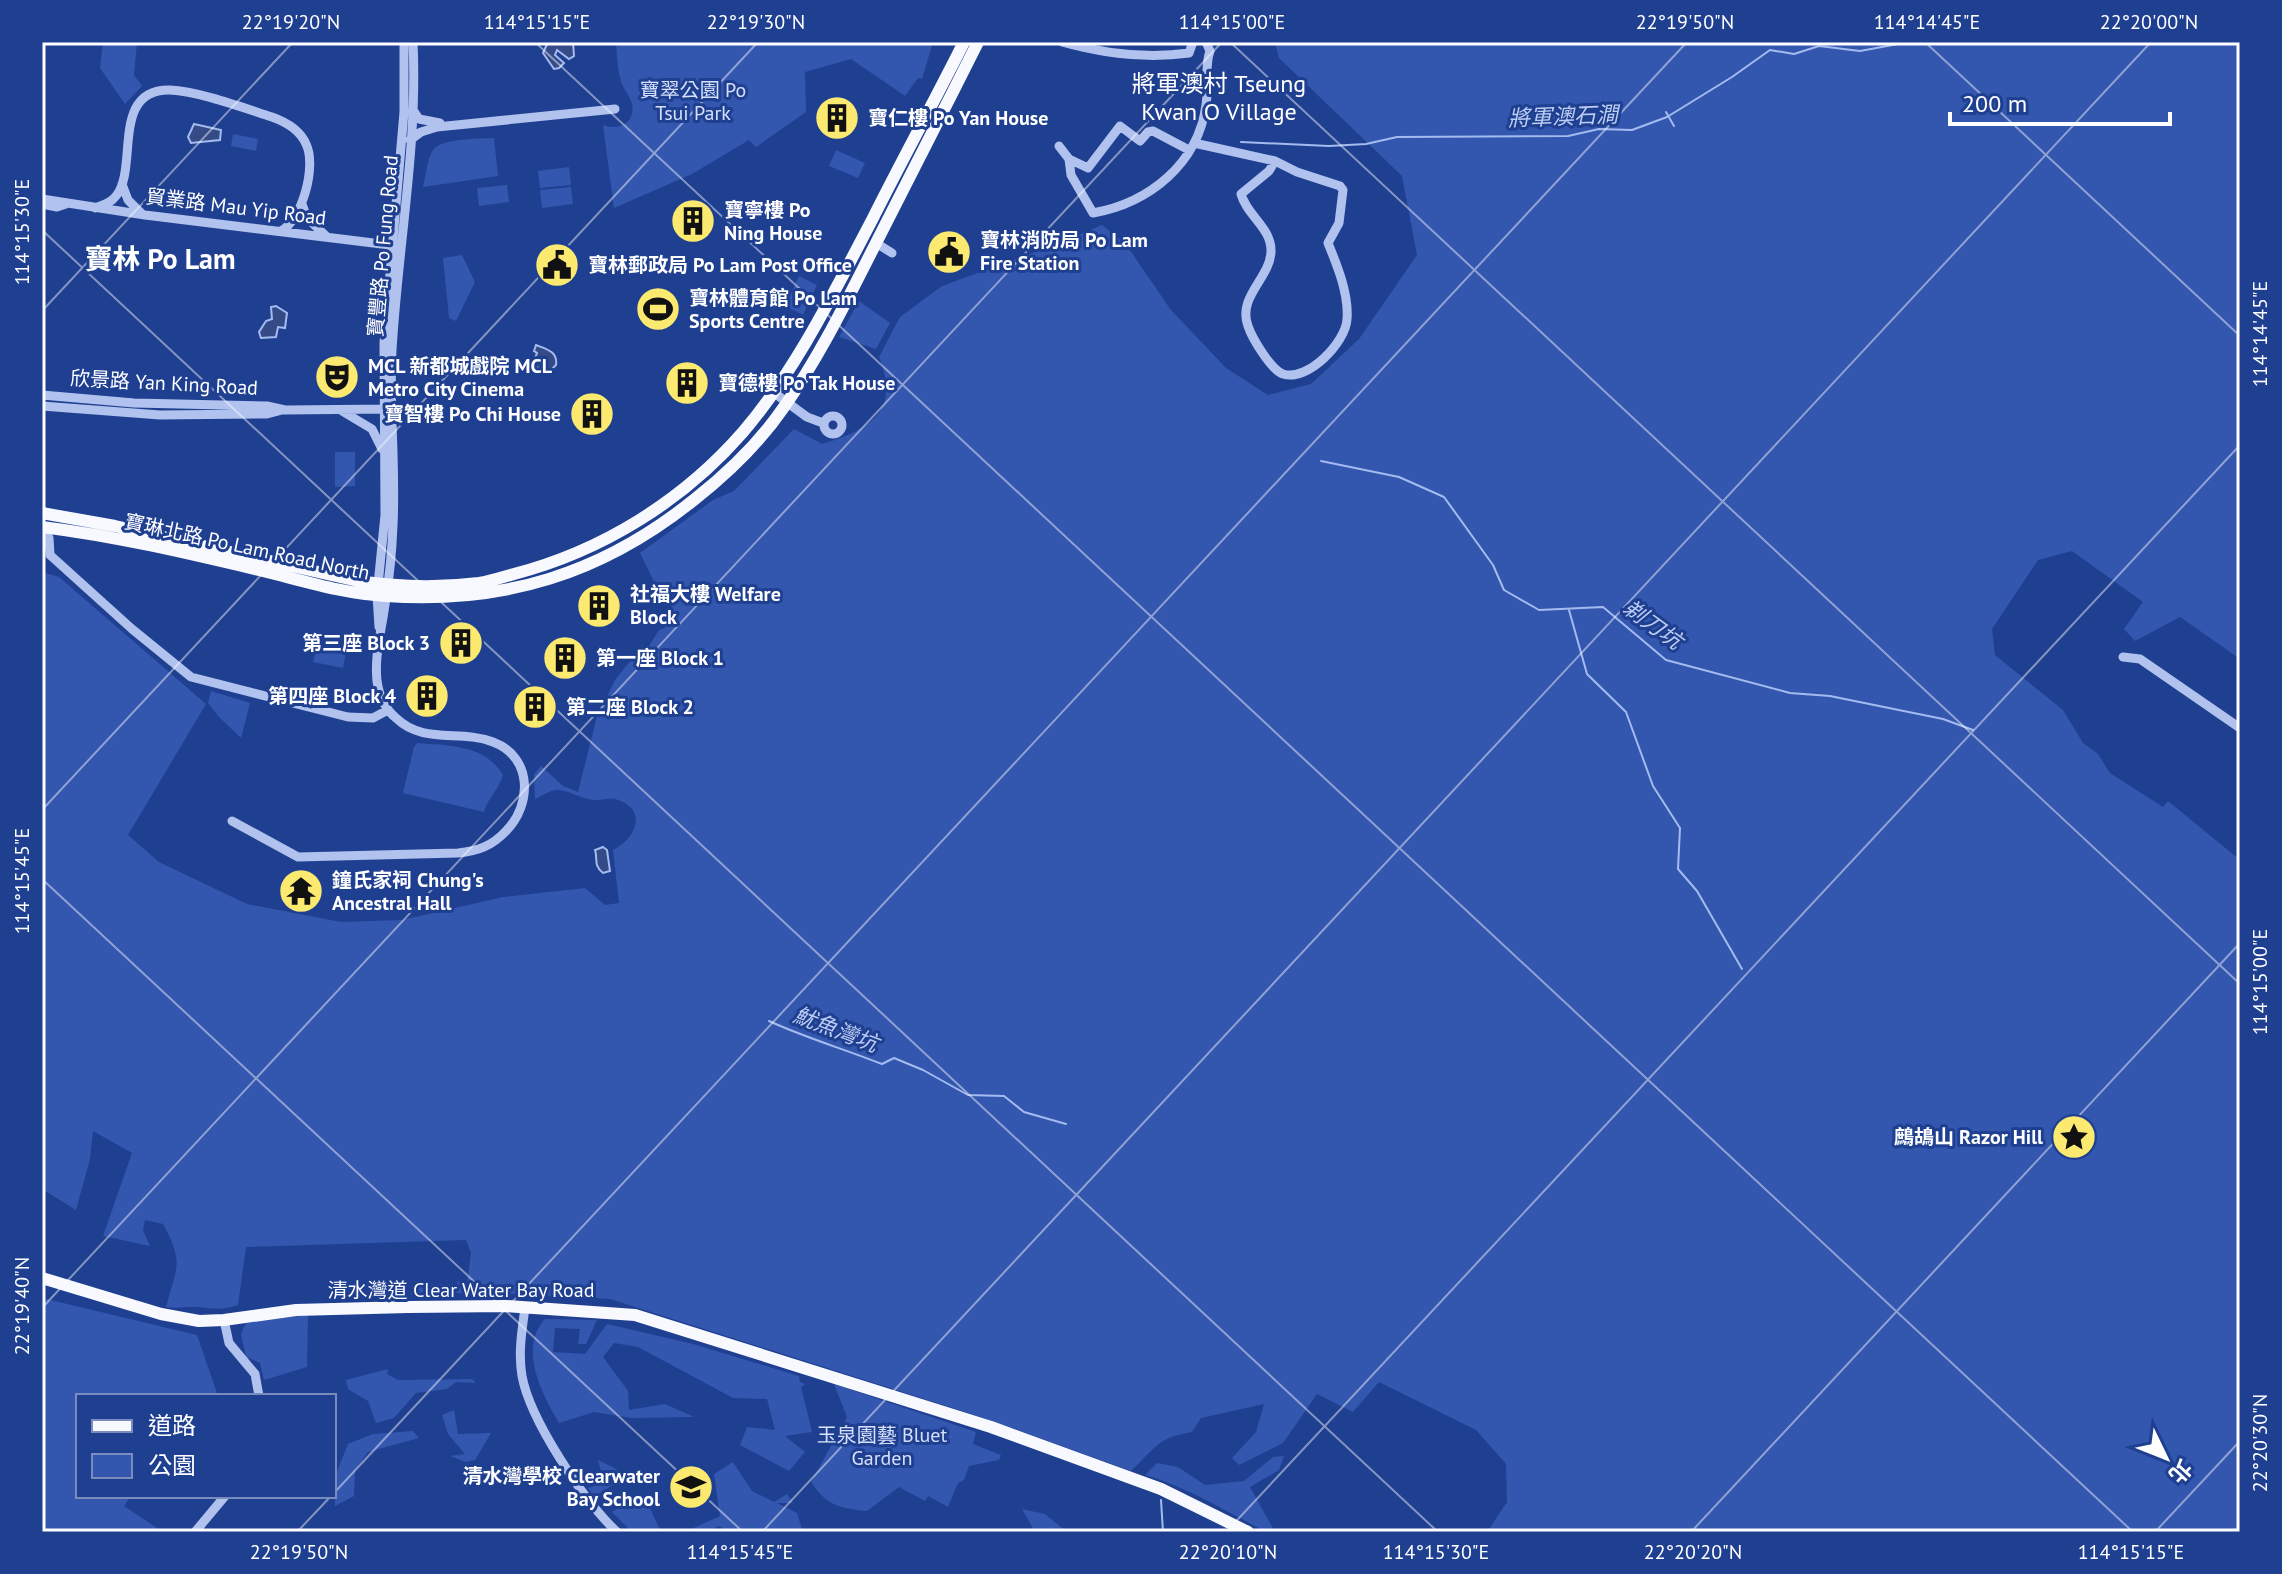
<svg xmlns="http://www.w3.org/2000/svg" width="2282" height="1574" font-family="'PT Sans','Noto Sans TC',sans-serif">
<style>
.green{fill:#3357af}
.water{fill:#344b88;stroke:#a4bbef;stroke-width:2}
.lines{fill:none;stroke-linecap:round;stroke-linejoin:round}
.stream{stroke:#a4bbef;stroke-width:2}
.minor{stroke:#b0c2ed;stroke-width:9}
.major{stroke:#f7f9ff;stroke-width:12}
.ticks{fill:none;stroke:#fff;stroke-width:2;stroke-opacity:0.45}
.labels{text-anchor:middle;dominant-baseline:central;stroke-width:6;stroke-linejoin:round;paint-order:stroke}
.park-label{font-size:20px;fill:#d6e0fa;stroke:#1f3f91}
.poi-label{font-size:20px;font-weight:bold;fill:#fff;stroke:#1f3f91;text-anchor:start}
.street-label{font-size:20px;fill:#fff;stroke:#1f3f91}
.water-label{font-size:22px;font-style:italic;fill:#bccdf4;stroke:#1f3f91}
.quarter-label{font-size:24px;fill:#fff;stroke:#1f3f91}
.district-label{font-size:28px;font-weight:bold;fill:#fff;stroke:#1f3f91}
.neatline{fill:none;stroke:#fff;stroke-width:3}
.ticks-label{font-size:20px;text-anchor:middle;fill:#fff}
</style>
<rect width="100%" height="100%" fill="#1f3f91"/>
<!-- green -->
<path class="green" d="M103 42H137L134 75 142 86 125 104 100 68Z
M616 42H933L922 79 918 78 905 96 851 59 805 72 806 112 756 147 749 140 692 174 614 208 603 125C618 131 636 123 632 104 630 95 623 89 621 81 617 69 617 54 616 42Z
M1275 42H2240V659L2180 617 2135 641 2124 629 2143 602 2072 551 2038 560 1992 629 1995 655 2063 710 2083 743 2098 754 2110 773 2163 807 2168 801 2240 860V1532H1487L1507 1502 1506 1464 1476 1430 1379 1382 1353 1412 1317 1394 1283 1443 1239 1465 1232 1458 1256 1432 1264 1404 1201 1418 1192 1432C1156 1438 1156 1448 1131 1471L981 1417 610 1299 497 1293 482 1297 459 1293 411 1295 412 1285 457 1284 458 1281H466L467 1285 471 1253 466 1240 246 1247 238 1305C223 1310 214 1309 199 1307 187 1306 179 1309 166 1307 177 1266 184 1263 163 1224L145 1220 143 1230 150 1246 103 1236 132 1153 93 1131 90 1159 76 1210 42 1189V572L59 577 206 704 128 835 159 862 247 904 341 922 402 920 503 897 585 888 605 905 619 903 613 850C636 839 648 810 618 800 609 796 602 801 594 800 582 799 570 791 558 790 552 789 541 796 535 799L534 774 541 766 563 786 578 792 597 716 615 680 642 646 647 649 659 630C671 627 675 616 671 605L664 602 640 553 713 500 734 491 794 429 822 444C868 430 902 412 879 357L900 317 942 286 1060 243 1102 225 1125 243 1171 310 1226 368 1268 395 1311 384 1359 339 1417 255 1402 176 1279 58Z
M233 134 258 139 256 151 231 146Z
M494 138 498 176 423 187C426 175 427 159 433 150 441 138 480 139 494 138Z
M836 150 865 163 858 178 829 166Z
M569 167 571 185 540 188 538 171Z
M507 185 509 202 479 206 477 188Z
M571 187 573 204 542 208 540 190Z
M462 255 475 282 456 321 449 318 443 258Z
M799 276 817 285 803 315 785 306Z
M859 301 890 323 876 349 839 337Z
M335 452H355V486L335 487Z
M317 646 346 652 343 668 313 662Z
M211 691 250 703 241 738 219 717 208 703Z
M417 743C450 746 484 744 503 775 499 790 488 797 484 812L403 793 414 747Z
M42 1298 197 1335 218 1396H78V1496H131L124 1506 163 1532H42Z
M308 1315 307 1367 264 1380 260 1363 246 1357 241 1334 246 1322Z
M545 1319 597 1320 586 1344H578L580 1329 555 1328 553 1352 585 1354 607 1324 693 1344 799 1376 800 1382 805 1384 801 1387 812 1432 785 1436 805 1452 789 1471 740 1445 747 1427 775 1430 767 1399 733 1398 638 1347 614 1343 603 1357 628 1391 629 1410 665 1404 694 1417 632 1418 594 1412 559 1423C542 1394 518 1348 545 1319Z
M388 1369 387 1374 398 1380 472 1379 476 1383 456 1382 447 1389 416 1393 394 1418 376 1423 368 1401 348 1389 346 1380Z
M834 1384 976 1432 973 1444 1001 1455 999 1460 969 1466 964 1480 958 1483 948 1507 928 1496 925 1501 899 1487 867 1511C839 1508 827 1506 811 1482L847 1417Z
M454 1410 458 1434 491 1433 475 1460 466 1462 450 1456 465 1454 448 1434 442 1415Z
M413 1431 419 1438 368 1452 355 1470 354 1496 335 1506 334 1479 348 1444 373 1434Z
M1284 1456 1279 1470 1250 1487 1275 1532H1266C1227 1512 1188 1487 1145 1475L1157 1463 1178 1467 1205 1485 1244 1481 1273 1457Z
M598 1460 628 1475 594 1497 588 1488 604 1483Z
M733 1462 752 1491 774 1502 787 1494 793 1503H777L797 1513 803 1532H729L719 1526 707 1532H685L720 1516 714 1474Z
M643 1493 661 1532H632L612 1512Z
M1022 1509 1045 1514 1067 1532H1035Z"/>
<!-- water -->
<path class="water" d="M548 42H573L574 56 569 59 557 50 555 55 564 63 559 68 554 69 543 53Z
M194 124 221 130 220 140 191 143 188 137Z
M276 306 287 313 285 328 278 327 276 337 261 338 259 332 266 321 272 319 271 307Z
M536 345C546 349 558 351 556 365L550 371 541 372 533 363 537 353 534 351Z
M603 847 607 850 610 871 603 873C593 865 598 859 595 850Z"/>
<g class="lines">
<!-- stream -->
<path class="stream" d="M1666 112 1674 126
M1241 142 1329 146 1366 144 1397 137 1568 136 1599 129 1632 130 1667 117 1732 77 1770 50 1794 54 1819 46 1860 51 1909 42
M1321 461 1399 477 1444 497 1493 565 1504 590 1539 610 1603 607 1666 660 1790 693 1830 696 1943 719 1973 730
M1569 610 1587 674 1626 712 1653 786 1680 828 1678 869 1697 891 1742 969
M769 1021C806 1038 844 1049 882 1064L894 1058 923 1070 968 1095 1004 1096 1024 1112 1066 1124
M1161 1500 1163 1532"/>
<!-- minor -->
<path class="minor" d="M1062 42C1105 54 1145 59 1189 53
M1189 53 1193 42
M413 110 419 119 440 123
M410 140 421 132 437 127 615 109
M1194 143 1275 161 1297 172 1340 186 1343 190 1339 223 1328 243C1337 265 1349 294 1347 319 1346 342 1308 382 1283 374 1271 370 1252 338 1248 326 1237 297 1270 278 1271 252 1272 228 1247 216 1241 194L1269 171 1275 161
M1059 146 1069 159 1071 175 1093 213C1149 203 1198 164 1206 105 1209 86 1204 67 1210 51L1206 42
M1069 159 1088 168 1120 126 1140 141 1148 132 1153 131 1189 150
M122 184 128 200 142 214
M42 199 145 215 398 246
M42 204 57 207 66 204
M302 204 307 218 326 236
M95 208C103 205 111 203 116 196 139 168 110 89 170 90 198 91 244 108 272 117 286 122 300 130 306 144 317 166 302 220 281 231
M876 243 892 253
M773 392 807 417 823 423
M42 395 134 403 267 406 285 410 388 409
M42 406 160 415 267 414 282 410
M342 411 372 429 382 449
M824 425a9 9 0 1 1 18 0a9 9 0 1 1-18 0Z
M44 527 49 538 50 555 132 629 191 677 348 717 373 718 388 710
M379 627 377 595 385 515 384 343 404 112V42
M2123 657 2140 659 2240 728
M232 821 298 857 458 853C478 851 492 846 506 831 532 805 533 757 493 742 460 729 424 745 396 718 385 709 379 695 377 681 374 653 383 625 386 597 390 574 392 549 393 525 396 467 389 408 392 350 398 247 418 145 413 42
M525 1308C522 1330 518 1353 522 1376 530 1420 584 1501 617 1532
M224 1320 229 1343 255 1374 259 1396
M195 1532 225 1496"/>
<!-- major -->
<path class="major" d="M42 513 115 526 358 581C398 587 439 588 479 583 491 581 503 577 514 574 602 551 683 501 743 432 796 370 834 292 872 220 902 160 934 102 964 42
M42 527C115 536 187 553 259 570 301 580 343 594 386 596 504 604 602 574 695 499 728 473 760 442 784 407 820 356 847 300 875 245 909 178 944 110 978 42
M42 1278 161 1314 199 1321 224 1320 296 1310 408 1307 506 1306 635 1315 991 1427 1161 1489 1248 1532"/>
</g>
<!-- ticks -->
<path class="ticks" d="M535 42 2133 1532M1230 42 2240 984M1925 42 2240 336M42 230 1438 1532M42 311 293 42M42 810 758 42M42 879 743 1532M42 1308 1222 42M334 1493 1687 42M42 1527 48 1532M297 1532 331 1496M762 1532 2151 42M1226 1532 2240 445M1691 1532 2240 943M2155 1532 2240 1441"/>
<!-- icons -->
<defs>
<g id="building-disc" transform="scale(2.3)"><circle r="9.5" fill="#fbe970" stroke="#1f3f91"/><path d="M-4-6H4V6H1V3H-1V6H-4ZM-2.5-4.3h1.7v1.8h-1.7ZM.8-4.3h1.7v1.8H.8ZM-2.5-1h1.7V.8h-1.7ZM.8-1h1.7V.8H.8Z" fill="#111"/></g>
<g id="civic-disc" transform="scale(2.3)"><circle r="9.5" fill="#fbe970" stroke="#1f3f91"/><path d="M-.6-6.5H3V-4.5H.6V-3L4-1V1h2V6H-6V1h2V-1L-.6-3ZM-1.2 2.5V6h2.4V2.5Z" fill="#111"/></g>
<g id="stadium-disc" transform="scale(2.3)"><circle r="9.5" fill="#fbe970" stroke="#1f3f91"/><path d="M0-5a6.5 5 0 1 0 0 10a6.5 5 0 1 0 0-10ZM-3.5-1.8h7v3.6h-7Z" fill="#111"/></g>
<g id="theatre-disc" transform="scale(2.3)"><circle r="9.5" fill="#fbe970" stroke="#1f3f91"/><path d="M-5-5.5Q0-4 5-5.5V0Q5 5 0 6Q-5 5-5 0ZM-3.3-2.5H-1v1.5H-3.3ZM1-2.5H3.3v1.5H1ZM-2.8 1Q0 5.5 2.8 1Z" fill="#111"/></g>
<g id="temple-disc" transform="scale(2.3)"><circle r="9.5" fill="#fbe970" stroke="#1f3f91"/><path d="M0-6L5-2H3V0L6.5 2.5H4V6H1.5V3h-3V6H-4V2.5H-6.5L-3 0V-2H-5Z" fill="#111"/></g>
<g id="sight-disc" transform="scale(2.3)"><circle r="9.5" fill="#fbe970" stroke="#1f3f91"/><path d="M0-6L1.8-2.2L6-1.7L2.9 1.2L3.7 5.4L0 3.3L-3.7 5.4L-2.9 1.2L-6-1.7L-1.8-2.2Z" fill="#111"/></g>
<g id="school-disc" transform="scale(2.3)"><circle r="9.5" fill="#fbe970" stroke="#1f3f91"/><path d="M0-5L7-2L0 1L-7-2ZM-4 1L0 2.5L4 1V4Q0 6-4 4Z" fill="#111"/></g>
</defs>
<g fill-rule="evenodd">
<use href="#building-disc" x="837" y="118"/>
<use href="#building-disc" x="693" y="221"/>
<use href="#civic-disc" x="949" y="252"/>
<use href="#civic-disc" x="557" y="265"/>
<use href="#stadium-disc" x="658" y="309"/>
<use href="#theatre-disc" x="337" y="377"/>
<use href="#building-disc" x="687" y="383"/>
<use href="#building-disc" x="592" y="414"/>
<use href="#building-disc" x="599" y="606"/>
<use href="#building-disc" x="461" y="643"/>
<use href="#building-disc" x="565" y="658"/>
<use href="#building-disc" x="427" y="696"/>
<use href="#building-disc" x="535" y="707"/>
<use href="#temple-disc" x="301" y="891"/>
<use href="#sight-disc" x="2074" y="1137"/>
<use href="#school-disc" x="691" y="1487"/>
</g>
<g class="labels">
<!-- park labels -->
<g class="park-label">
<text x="693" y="90">寶翠公園 Po<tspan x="693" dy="23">Tsui Park</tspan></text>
<text x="882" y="1435">玉泉園藝 Bluet<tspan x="882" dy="23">Garden</tspan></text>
</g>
<!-- poi labels -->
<g class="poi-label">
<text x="868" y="118">寶仁樓 Po Yan House</text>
<text x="724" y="210">寶寧樓 Po<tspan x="724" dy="23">Ning House</tspan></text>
<text x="980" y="240">寶林消防局 Po Lam<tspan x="980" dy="23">Fire Station</tspan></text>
<text x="588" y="265">寶林郵政局 Po Lam Post Office</text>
<text x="689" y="298">寶林體育館 Po Lam<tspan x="689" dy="23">Sports Centre</tspan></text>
<text x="368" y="366">MCL 新都城戲院 MCL<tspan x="368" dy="23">Metro City Cinema</tspan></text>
<text x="718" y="383">寶德樓 Po Tak House</text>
<text x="561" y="414" text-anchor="end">寶智樓 Po Chi House</text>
<text x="630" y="594">社福大樓 Welfare<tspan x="630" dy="23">Block</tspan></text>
<text x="430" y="643" text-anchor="end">第三座 Block 3</text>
<text x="596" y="658">第一座 Block 1</text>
<text x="396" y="696" text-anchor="end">第四座 Block 4</text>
<text x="566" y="707">第二座 Block 2</text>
<text x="332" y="880">鐘氏家祠 Chung's<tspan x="332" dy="23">Ancestral Hall</tspan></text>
<text x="2043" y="1137" text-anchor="end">鷓鴣山 Razor Hill</text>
<text x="660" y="1476" text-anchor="end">清水灣學校 Clearwater<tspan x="660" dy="23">Bay School</tspan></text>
</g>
<!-- street labels -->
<g class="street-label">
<text transform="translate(236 207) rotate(7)">貿業路 Mau Yip Road</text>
<text transform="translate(383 246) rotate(-85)">寶豐路 Po Fung Road</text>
<text transform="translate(164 383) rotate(3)">欣景路 Yan King Road</text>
<text transform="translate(247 547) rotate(12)">寶琳北路 Po Lam Road North</text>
<text x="461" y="1290">清水灣道 Clear Water Bay Road</text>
</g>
<!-- water labels -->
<g class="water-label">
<text transform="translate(1563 116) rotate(-2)">將軍澳石澗</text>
<text transform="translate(1653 624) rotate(36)">剃刀坑</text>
<text transform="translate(836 1029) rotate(21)">魷魚灣坑</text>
</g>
<!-- quarter labels -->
<g class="quarter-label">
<text x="1219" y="83">將軍澳村 Tseung<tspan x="1219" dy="28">Kwan O Village</tspan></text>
</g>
<!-- district labels -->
<g class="district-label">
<text x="160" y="258">寶林 Po Lam</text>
</g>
</g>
<!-- border -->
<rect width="2282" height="1574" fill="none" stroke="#1f3f91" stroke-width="88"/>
<!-- legend -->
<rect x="76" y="1394" width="260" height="104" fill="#1f3f91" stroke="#798cbd" stroke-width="2"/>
<rect x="92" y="1420" width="40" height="12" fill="#f7f9ff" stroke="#798cbd" stroke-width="2"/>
<text x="148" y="1434" font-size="24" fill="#ffffff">道路</text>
<rect x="92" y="1454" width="40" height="24" fill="#3357af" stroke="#798cbd" stroke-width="2"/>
<text x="148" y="1474" font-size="24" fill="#ffffff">公園</text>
<!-- north arrow -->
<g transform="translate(2166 1458) rotate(133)" stroke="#1f3f91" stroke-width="6" paint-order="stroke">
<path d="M0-6L14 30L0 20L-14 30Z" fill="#ffffff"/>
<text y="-12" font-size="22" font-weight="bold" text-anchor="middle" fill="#ffffff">北</text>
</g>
<!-- scale -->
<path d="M1950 112v12h220v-12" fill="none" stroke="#ffffff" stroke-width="4"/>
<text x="1962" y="112" font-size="24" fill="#ffffff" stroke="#1f3f91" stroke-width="6" paint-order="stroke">200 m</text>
<rect x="44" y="44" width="2194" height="1486" class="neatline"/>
<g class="ticks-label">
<text x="291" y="29">22°19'20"N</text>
<text x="537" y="29">114°15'15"E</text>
<text x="756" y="29">22°19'30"N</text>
<text x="1232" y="29">114°15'00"E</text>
<text x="1685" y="29">22°19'50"N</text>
<text x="1927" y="29">114°14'45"E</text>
<text x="2149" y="29">22°20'00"N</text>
<text transform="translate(22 232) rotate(-90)" y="7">114°15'30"E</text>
<text transform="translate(2260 334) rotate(-90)" y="7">114°14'45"E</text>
<text transform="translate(22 881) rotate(-90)" y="7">114°15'45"E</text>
<text transform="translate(2260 982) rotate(-90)" y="7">114°15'00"E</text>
<text transform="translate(22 1306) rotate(-90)" y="7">22°19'40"N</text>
<text transform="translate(2260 1443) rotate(-90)" y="7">22°20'30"N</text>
<text x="299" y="1559">22°19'50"N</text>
<text x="740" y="1559">114°15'45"E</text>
<text x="1228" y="1559">22°20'10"N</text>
<text x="1436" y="1559">114°15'30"E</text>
<text x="1693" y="1559">22°20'20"N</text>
<text x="2131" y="1559">114°15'15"E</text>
</g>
</svg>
